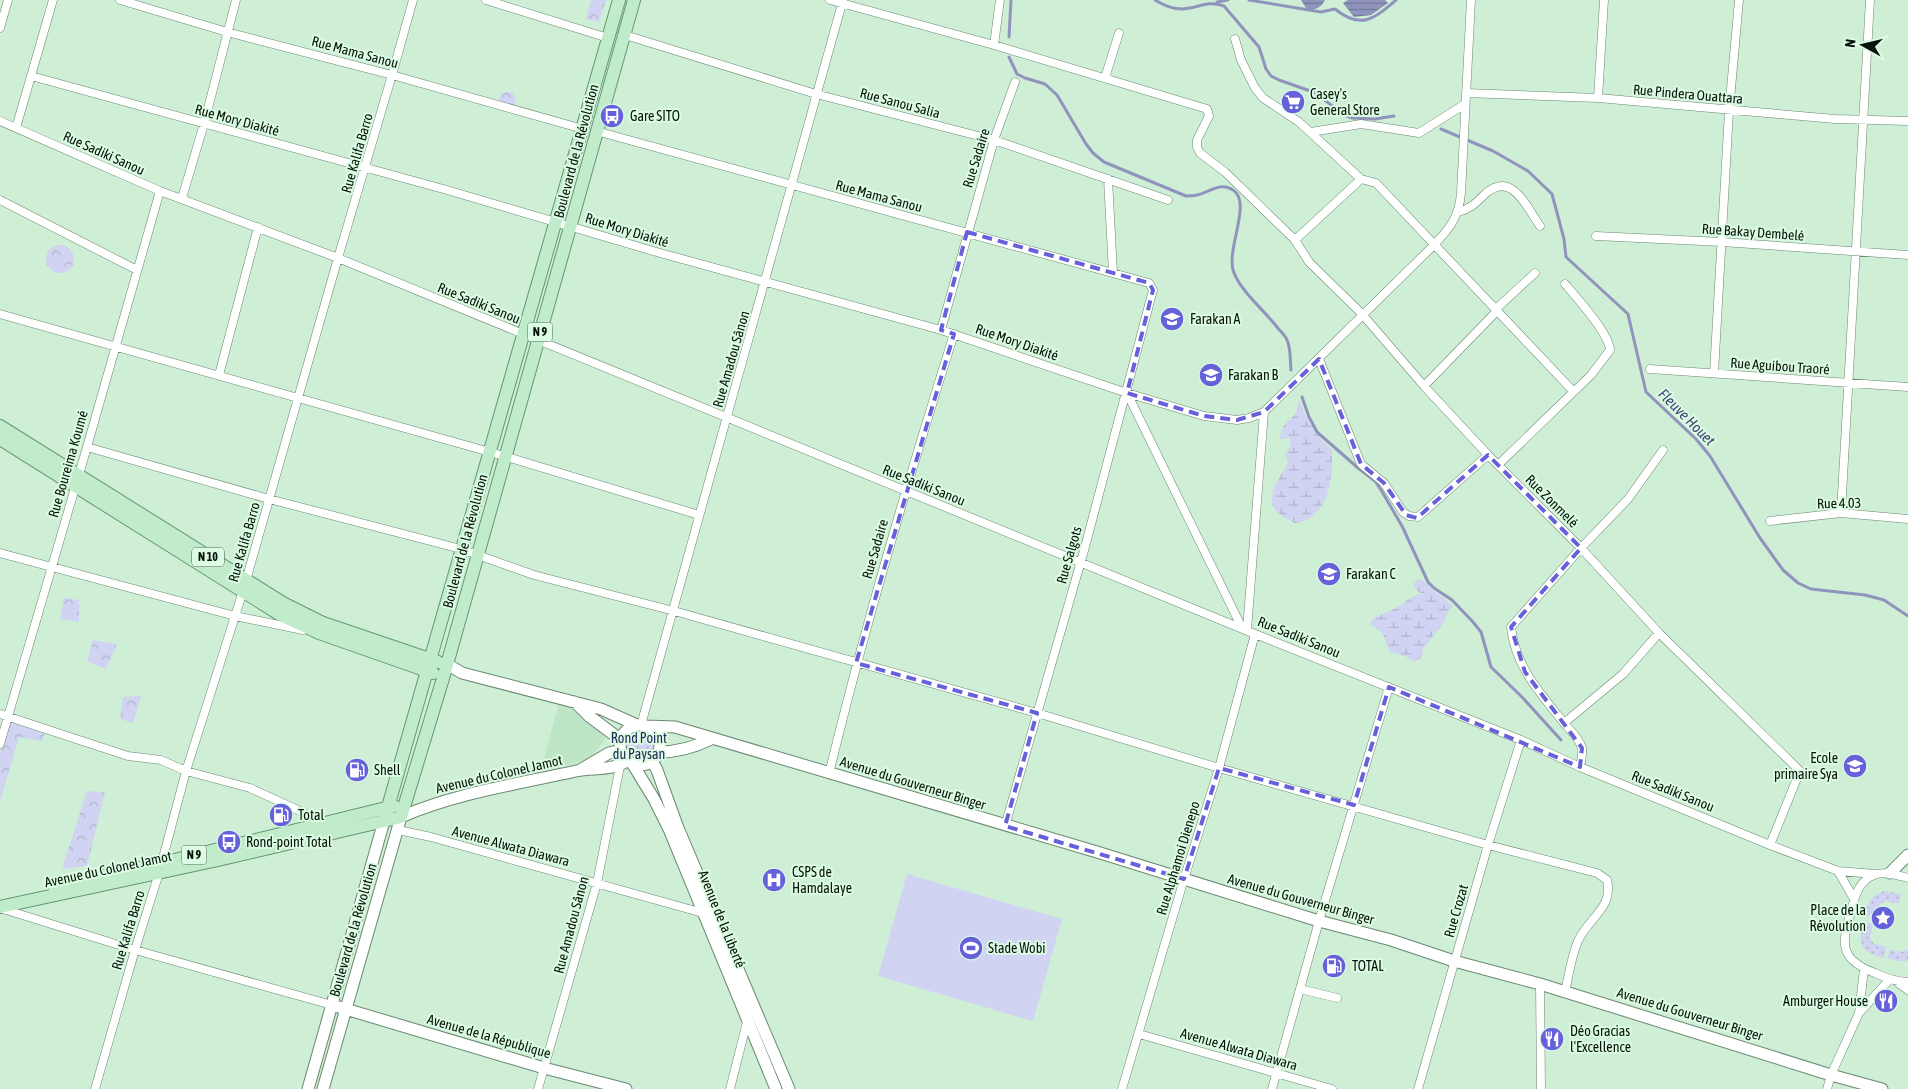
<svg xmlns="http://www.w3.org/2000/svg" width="1908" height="1089" font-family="'Asap Condensed',sans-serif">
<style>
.built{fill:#bee5c6}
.grass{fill:#d0d3f1}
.forest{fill:url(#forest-crowns)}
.wetland{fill:url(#wetland-marsh)}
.park{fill:url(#park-dots)}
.water{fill:url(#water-rules)}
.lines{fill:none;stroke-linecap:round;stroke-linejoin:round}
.stream{stroke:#9094bc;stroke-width:3}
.street-casing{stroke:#6a8870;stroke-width:9}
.secondary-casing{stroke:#6a8870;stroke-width:13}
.primary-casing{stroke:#659771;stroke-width:14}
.street{stroke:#fff;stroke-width:8}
.secondary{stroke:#fff;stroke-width:11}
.primary{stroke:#c1eccb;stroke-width:12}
.marked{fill:none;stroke:#6661db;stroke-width:4;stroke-dasharray:10 6;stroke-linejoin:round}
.labels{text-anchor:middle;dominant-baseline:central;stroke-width:4;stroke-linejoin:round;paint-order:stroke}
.shield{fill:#dbfce2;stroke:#47584b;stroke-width:1}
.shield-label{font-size:12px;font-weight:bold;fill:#07120a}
.street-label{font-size:14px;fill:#07120a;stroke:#dbfce2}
.poi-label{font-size:14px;fill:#07120a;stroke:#dbfce2;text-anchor:start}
.park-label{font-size:14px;fill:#28275a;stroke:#dbfce2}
.water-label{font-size:15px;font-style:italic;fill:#404277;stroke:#dbfce2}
</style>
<defs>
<pattern id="forest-crowns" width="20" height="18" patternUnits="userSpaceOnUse" patternTransform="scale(1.25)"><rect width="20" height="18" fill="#d0d3f1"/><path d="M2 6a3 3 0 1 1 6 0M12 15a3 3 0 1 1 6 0" fill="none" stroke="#b1b4cd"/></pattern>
<pattern id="wetland-marsh" width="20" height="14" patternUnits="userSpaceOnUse" patternTransform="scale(1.25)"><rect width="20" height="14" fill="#d0d3f1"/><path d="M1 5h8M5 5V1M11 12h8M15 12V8" fill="none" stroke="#b1b4cd"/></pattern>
<pattern id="park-dots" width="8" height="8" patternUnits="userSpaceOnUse" patternTransform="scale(1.25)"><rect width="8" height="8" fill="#d0d3f1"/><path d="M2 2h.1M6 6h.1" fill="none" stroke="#b1b4cd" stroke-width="1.8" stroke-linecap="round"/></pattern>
<pattern id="water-rules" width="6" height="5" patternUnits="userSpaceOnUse" patternTransform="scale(1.25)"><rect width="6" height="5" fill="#9094bc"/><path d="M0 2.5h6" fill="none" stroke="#747797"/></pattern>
</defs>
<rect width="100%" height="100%" fill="#ceefd5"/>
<!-- built -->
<path class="built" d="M559 702 576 709 596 726 606 738 593 755 587 759 540 774Z"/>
<!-- grass -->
<path class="grass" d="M907 874 1062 919 1033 1021 878 976Z"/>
<!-- forest -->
<path class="forest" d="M591 0H606L599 22 586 19Z
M506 92 512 93 516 98 513 107 498 103 501 94Z
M46 259a14 14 0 1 1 28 0a14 14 0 1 1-28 0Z
M64 598 79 600V622L60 619Z
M93 640 117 644 106 669 87 661Z
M141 696 133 723 120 719 123 697Z
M10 719 46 731 42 741 19 737 0 802V753Z
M87 791 105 792 87 866 62 869Z"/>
<!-- wetland -->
<path class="wetland" d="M1298 401 1300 402C1307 422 1317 436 1332 450 1333 479 1329 518 1295 523 1289 520 1281 516 1277 512 1263 498 1281 476 1288 463L1285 454 1290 447V438L1280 439C1282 415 1298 424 1298 401Z
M1419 579C1426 582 1427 584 1432 589 1439 596 1446 598 1453 607L1449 610 1444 622 1423 649 1422 657 1414 662 1405 656 1390 652 1382 632 1370 624 1374 618 1396 608 1409 599 1418 594 1424 595 1416 590 1413 584Z"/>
<!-- park -->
<path class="park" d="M623 746a16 16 0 1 1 32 0a16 16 0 1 1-32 0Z
M1885 891 1901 894 1899 904 1886 901 1880 904 1876 917 1865 916C1868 902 1871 895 1885 891Z
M1863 922 1873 924 1870 937 1873 943 1886 947 1884 958C1862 953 1857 944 1863 922Z
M1890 949 1899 952 1908 950V961H1898L1888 958Z"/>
<!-- water -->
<path class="water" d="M1301 0H1325C1321 8 1315 11 1306 8Z
M1348 0H1385L1388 3 1371 15 1354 17 1343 3Z"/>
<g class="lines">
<!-- stream -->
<path class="stream" d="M1155 0C1163 5 1172 9 1182 9 1200 8 1206 0 1224 6L1259 47 1266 69 1271 76 1279 80 1316 93 1342 114 1352 118 1375 119 1394 116
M1249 0 1321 12 1335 9C1361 30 1374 19 1396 0
M1217 2 1228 0
M1009 37 1011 0
M1009 57 1017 74 1025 78 1045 84 1057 95 1086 144 1093 153 1104 162 1186 196C1189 196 1193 196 1197 195 1209 193 1220 181 1233 190 1252 202 1227 247 1233 270 1239 290 1265 311 1277 327 1280 331 1285 335 1287 340 1291 348 1290 361 1291 370
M1441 129 1493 151 1528 171 1552 194 1564 239 1566 257 1628 314 1646 392 1696 439 1710 456 1760 538 1783 570 1798 583 1811 589 1865 595 1884 600 1908 616
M1302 397 1309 417 1317 432 1358 468 1375 481 1381 490 1402 526 1428 582 1434 588 1452 600 1473 622 1481 632 1491 667 1522 697 1561 740"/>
<!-- street casing -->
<g class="street-casing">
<path id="street" d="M120 0 227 32 392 75 583 129
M486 0 608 38
M830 0 994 45 1207 109 1209 116 1197 140V147L1200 153 1225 172 1295 240 1309 262 1362 314 1424 386 1488 455 1581 548 1659 633 1800 771 1770 845
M0 28 8 0
M625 35 816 94 994 140 1168 200
M1235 39 1241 60 1255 88 1263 98 1299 122 1361 179
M994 45 1000 0
M31 76 447 190 660 253 941 330 1127 393 1204 416 1237 420 1249 418 1264 412 1434 245C1450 228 1459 217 1461 193L1471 0
M1105 78 1119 33
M1466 93 1598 98 1835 119 1908 121
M1598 98 1604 0
M0 121 160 191 338 258 1255 634 1521 740 1580 767 1770 845 1838 871 1875 874
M16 128 53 0
M596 131 1149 283 1153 290 1085 547 1005 826
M1311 132 1361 124 1419 133 1465 104
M1108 179 1113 273
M182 198 204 124 236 0
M0 200 137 270
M1458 212C1470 209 1475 204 1484 195 1511 169 1526 206 1540 226
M1596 236 1722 242 1908 255
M1295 240 1361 179 1376 183 1573 391
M1496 309 1535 273
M0 314 504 456 699 515
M941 330 994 140 1015 82
M1319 359 1361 464 1384 483 1403 512 1409 516 1418 517 1488 455
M1650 369 1908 387
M1714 373 1729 111 1739 0
M219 375 258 227
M1424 386 1497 311
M1127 393 1242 628
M87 447 269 499 461 549 534 575 674 611 1037 713 1219 768 1488 845 1597 873 1607 880C1614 908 1588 918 1578 941 1571 957 1569 975 1565 992
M1498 465 1591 375 1610 350C1609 333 1577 298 1565 284
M1841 513 1870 0
M1770 521 1841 513 1908 519
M0 553 235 616 303 630
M1247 630 1264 412
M0 714 128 756 161 760 186 771 250 788 326 823
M1564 723 1623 674 1659 633
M641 725 843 0
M0 744 87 447 160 191
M1580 767C1581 761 1583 753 1582 748 1579 738 1570 730 1564 723 1540 693 1515 666 1511 627L1581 548 1628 499 1663 450
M829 774C865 625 908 480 954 334
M398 830 431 837 703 913
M1838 871 1854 899
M1908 878C1897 875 1885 871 1874 875 1860 880 1855 895 1852 908 1842 942 1837 959 1875 973 1886 978 1896 982 1908 982
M3 909 135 950 332 1005
M1897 982 1908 990
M1540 984 1541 1089
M1300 989 1337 998
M1859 1013 1864 969
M1139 1034 1332 1089
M95 1089 135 950 159 873 186 771 243 591 338 258 392 75 413 0
M538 1089 597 883 620 766
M730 1089 747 1022
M1122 1089 1184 879 1219 768 1255 634
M1272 1089 1319 921 1389 687
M1418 1089 1488 845 1521 740
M1827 1089 1831 1075 1859 1013 1890 979"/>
</g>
<!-- secondary casing -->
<g class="secondary-casing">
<path id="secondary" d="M447 664 462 673 601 709 637 725
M575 702 589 716 621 740
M620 745a20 20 0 1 1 40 0a20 20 0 1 1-40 0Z
M646 726 675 727 1097 852 1319 921 1391 940 1454 961 1540 984 1831 1075 1882 1089
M659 752C678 752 695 747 711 739
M652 761 657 770 678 828 789 1089
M632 763 654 799 669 829 776 1089
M580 770 609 753 621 750
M1890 873 1908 855
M332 1005 544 1068 626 1089
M308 1089 384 821
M323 1089 401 817C456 793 518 784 576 771 594 767 612 772 628 760"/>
</g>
<!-- primary casing -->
<g class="primary-casing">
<path id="primary" d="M0 426 283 603 323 623 438 662
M0 439 279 614 319 633 433 673
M384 821 619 0
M54 887 162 863 394 806
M0 907 218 860 401 817 444 675 634 0"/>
</g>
<!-- street -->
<use href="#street" class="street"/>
<!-- secondary -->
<use href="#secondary" class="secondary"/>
<!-- primary -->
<use href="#primary" class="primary"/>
</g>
<!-- marked area -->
<path class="marked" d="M967 232 1149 283 1153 290 1127 393 1204 416 1237 420 1264 412 1319 359 1361 464 1384 483 1406 515 1417 518 1488 455 1581 548 1511 627 1525 672 1582 748 1580 767 1389 687 1354 805 1219 768 1184 879 1005 826 1037 713 856 663 954 334 941 330Z"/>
<!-- icons -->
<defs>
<g id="supermarket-disc" transform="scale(1.25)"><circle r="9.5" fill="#6661db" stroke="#dbfce2"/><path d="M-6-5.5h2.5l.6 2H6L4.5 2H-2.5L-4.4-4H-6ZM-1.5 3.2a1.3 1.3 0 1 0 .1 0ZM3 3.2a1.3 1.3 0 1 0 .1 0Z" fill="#fff"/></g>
<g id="bus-disc" transform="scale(1.25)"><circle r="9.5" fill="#6661db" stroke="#dbfce2"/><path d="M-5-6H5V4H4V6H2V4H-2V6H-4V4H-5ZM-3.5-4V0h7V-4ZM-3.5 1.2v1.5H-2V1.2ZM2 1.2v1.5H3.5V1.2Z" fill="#fff"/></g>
<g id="school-disc" transform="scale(1.25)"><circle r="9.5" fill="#6661db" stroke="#dbfce2"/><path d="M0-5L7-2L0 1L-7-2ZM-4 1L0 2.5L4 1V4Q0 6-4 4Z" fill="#fff"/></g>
<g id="fuel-disc" transform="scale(1.25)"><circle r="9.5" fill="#6661db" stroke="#dbfce2"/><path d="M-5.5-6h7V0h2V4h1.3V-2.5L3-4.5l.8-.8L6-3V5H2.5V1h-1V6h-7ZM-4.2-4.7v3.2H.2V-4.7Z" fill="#fff"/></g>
<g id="hospital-disc" transform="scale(1.25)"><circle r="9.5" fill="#6661db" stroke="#dbfce2"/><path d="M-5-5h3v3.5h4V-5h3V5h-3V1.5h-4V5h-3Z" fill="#fff"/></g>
<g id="sight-disc" transform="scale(1.25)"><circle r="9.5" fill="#6661db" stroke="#dbfce2"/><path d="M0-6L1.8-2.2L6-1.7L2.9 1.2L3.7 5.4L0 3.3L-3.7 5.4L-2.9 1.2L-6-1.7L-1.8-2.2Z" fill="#fff"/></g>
<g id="stadium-disc" transform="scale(1.25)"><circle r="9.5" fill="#6661db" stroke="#dbfce2"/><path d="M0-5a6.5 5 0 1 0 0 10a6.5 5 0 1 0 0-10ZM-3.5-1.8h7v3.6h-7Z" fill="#fff"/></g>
<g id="restaurant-disc" transform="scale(1.25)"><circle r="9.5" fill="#6661db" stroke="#dbfce2"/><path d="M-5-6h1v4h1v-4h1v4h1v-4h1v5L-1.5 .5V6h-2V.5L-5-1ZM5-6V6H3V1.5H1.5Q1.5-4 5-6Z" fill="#fff"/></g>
</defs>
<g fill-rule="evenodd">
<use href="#supermarket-disc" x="1293" y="102"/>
<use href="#bus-disc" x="612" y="116"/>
<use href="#school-disc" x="1172" y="319"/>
<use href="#school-disc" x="1211" y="375"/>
<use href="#school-disc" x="1329" y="574"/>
<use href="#school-disc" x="1855" y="766"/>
<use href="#fuel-disc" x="357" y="770"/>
<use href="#fuel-disc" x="281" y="815"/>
<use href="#bus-disc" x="229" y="842"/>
<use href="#hospital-disc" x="774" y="880"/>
<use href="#sight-disc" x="1883" y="918"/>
<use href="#stadium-disc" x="971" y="948"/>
<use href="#fuel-disc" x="1334" y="966"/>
<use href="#restaurant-disc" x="1886" y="1001"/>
<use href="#restaurant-disc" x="1552" y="1039"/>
</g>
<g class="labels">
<!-- shield labels -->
<g class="shield">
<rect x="527.5" y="322.5" width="25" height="19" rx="4"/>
<rect x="192" y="547.5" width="32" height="19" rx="4"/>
<rect x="181.5" y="845.5" width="25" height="19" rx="4"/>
</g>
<g class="shield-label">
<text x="540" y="332">N 9</text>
<text x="208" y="557">N 10</text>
<text x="194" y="855">N 9</text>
</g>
<!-- street labels -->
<g class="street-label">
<text transform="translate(355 52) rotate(15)">Rue Mama Sanou</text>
<text transform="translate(1688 94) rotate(5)">Rue Pindera Ouattara</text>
<text transform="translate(900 103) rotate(15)">Rue Sanou Salia</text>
<text transform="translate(237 120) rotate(15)">Rue Mory Diakité</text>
<text transform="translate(576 151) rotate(-75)">Boulevard de la Révolution</text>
<text transform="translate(104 153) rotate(24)">Rue Sadiki Sanou</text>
<text transform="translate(357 153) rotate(-74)">Rue Kalifa Barro</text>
<text transform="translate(976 158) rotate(-73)">Rue Sadaire</text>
<text transform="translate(879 196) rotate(15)">Rue Mama Sanou</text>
<text transform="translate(627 230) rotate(17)">Rue Mory Diakité</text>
<text transform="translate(1753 232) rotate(4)">Rue Bakay Dembelé</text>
<text transform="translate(479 303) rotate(22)">Rue Sadiki Sanou</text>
<text transform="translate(1017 342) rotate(19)">Rue Mory Diakité</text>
<text transform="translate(731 359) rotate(-74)">Rue Amadou Sânon</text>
<text transform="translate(1780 366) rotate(4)">Rue Aguibou Traoré</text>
<text transform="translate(68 464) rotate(-74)">Rue Boureima Koumé</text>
<text transform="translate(924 485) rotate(22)">Rue Sadiki Sanou</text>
<text transform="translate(1552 501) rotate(45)">Rue Zonmelé</text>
<text transform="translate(1839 503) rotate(-1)">Rue 4.03</text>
<text transform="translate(465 541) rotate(-75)">Boulevard de la Révolution</text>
<text transform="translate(244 542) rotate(-74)">Rue Kalifa Barro</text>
<text transform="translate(875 549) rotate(-74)">Rue Sadaire</text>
<text transform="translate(1069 555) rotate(-74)">Rue Salgots</text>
<text transform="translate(1299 637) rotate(22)">Rue Sadiki Sanou</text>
<text transform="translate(499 774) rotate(-13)">Avenue du Colonel Jamot</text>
<text transform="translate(913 783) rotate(17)">Avenue du Gouverneur Binger</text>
<text transform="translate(1673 791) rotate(22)">Rue Sadiki Sanou</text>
<text transform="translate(511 846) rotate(15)">Avenue Alwata Diawara</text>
<text transform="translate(1178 858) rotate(-73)">Rue Alphamoi Dienepo</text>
<text transform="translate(108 869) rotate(-12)">Avenue du Colonel Jamot</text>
<text transform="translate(1301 899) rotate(16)">Avenue du Gouverneur Binger</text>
<text transform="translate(1456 911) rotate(-74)">Rue Crozat</text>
<text transform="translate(722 919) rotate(68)">Avenue de la Liberté</text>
<text transform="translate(571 925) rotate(-75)">Rue Amadou Sânon</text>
<text transform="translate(128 930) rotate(-73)">Rue Kalifa Barro</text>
<text transform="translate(353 930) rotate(-74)">Boulevard de la Révolution</text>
<text transform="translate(1690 1014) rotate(17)">Avenue du Gouverneur Binger</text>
<text transform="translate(489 1036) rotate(16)">Avenue de la République</text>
<text transform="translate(1239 1049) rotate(16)">Avenue Alwata Diawara</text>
</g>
<!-- poi labels -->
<g class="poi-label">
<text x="1310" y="94">Casey's<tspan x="1310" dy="16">General Store</tspan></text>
<text x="630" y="116">Gare SITO</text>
<text x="1190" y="319">Farakan A</text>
<text x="1228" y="375">Farakan B</text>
<text x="1346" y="574">Farakan C</text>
<text x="1838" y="758" text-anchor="end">Ecole<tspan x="1838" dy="16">primaire Sya</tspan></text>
<text x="374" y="770">Shell</text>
<text x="298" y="815">Total</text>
<text x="246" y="842">Rond-point Total</text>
<text x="792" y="872">CSPS de<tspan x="792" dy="16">Hamdalaye</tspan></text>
<text x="1866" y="910" text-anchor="end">Place de la<tspan x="1866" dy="16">Révolution</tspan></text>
<text x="988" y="948">Stade Wobi</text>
<text x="1352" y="966">TOTAL</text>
<text x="1868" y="1001" text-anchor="end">Amburger House</text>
<text x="1570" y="1031">Déo Gracias<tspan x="1570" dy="16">l'Excellence</tspan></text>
</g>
<!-- park labels -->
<g class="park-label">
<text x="639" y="738">Rond Point<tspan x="639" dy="16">du Paysan</tspan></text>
</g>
<!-- water labels -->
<g class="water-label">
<text transform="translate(1687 417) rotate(45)">Fleuve Houet</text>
</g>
</g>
<!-- north arrow -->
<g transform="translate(1863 45) rotate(278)" stroke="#dbfce2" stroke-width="4" paint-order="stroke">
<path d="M0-4L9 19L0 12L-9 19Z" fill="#07120a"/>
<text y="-8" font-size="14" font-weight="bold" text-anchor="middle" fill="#07120a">N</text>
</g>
</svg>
